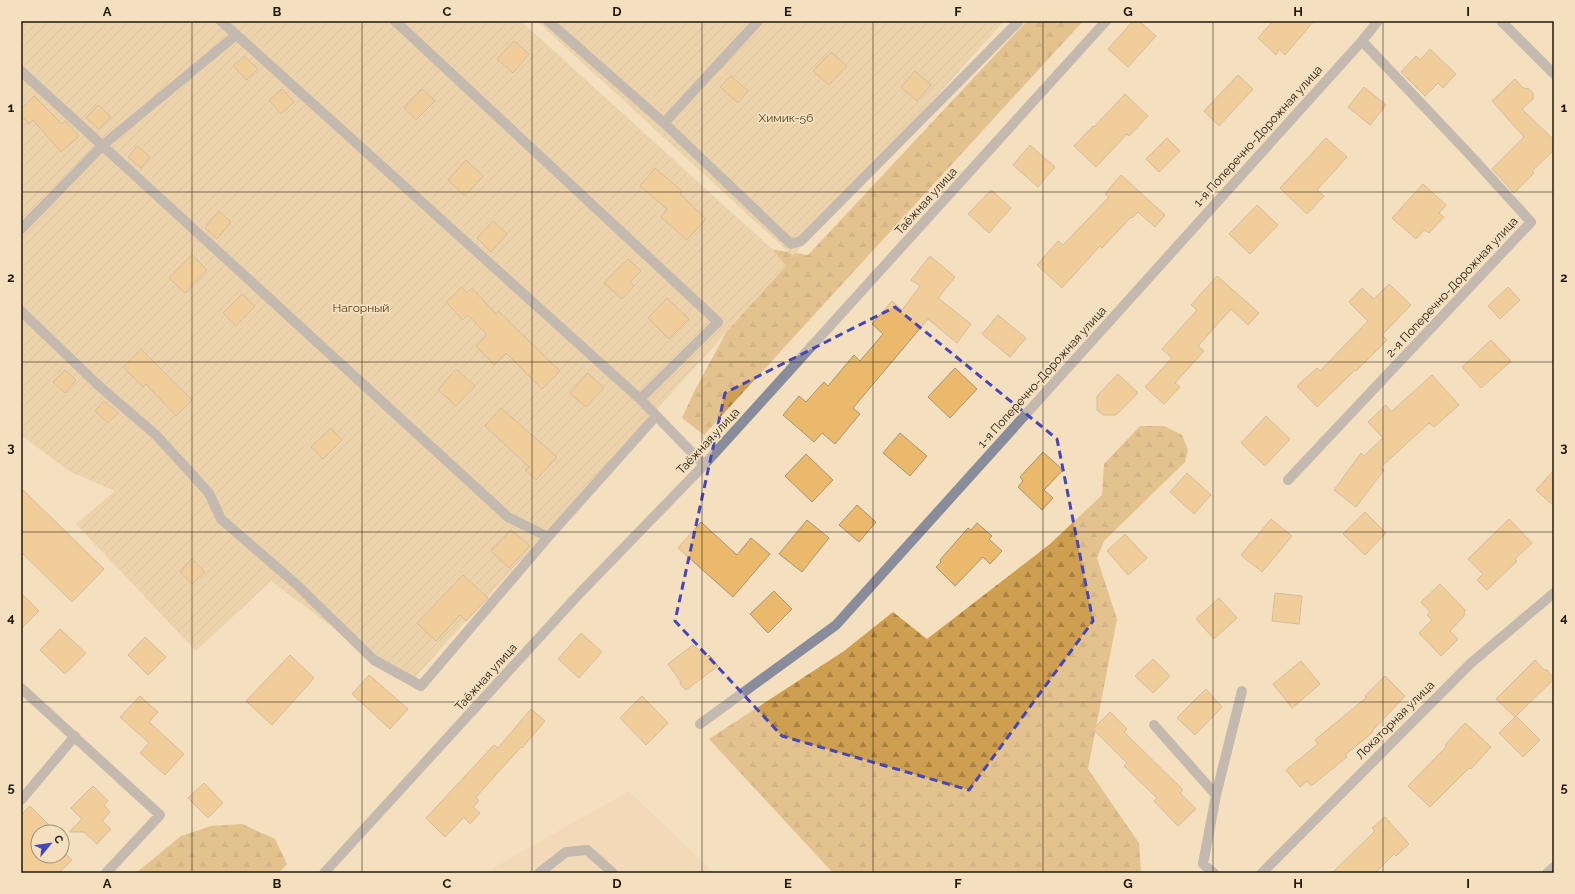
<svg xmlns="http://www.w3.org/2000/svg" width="1575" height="894" font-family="Raleway,sans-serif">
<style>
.built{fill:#efd5af}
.forest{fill:url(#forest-firs)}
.garden{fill:url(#garden-furrows)}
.building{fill:#eab96b;stroke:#a79476}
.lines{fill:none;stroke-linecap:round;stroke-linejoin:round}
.minor{stroke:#898c9a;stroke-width:10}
.marked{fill:none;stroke:#4646bb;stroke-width:3;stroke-dasharray:8 5;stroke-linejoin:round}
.grid{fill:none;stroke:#20180d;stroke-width:1;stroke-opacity:0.55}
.labels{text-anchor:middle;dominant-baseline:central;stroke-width:3.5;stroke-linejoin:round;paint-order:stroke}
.park-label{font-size:12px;fill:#543f1e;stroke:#f4dfbf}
.street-label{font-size:12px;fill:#20180d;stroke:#f4dfbf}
.neatline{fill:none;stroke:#20180d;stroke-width:1.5}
.grid-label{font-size:13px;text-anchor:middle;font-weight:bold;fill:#20180d}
</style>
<defs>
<pattern id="forest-firs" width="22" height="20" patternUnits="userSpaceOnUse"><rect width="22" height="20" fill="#cf9f51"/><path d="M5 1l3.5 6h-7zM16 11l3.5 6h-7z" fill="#a88142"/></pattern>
<pattern id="garden-furrows" width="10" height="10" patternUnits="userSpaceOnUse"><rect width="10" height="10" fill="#e4c595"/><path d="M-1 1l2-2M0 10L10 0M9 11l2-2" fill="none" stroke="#c3a87f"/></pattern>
</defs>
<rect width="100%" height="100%" fill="#f4dfbf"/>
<!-- built -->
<path class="built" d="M629 791 714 873H490L495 867Z"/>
<!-- forest -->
<path class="forest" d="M1027 21H1083L704 435 682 418 694 392 729 327 748 246 808 255Z
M1140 426H1164L1182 435 1188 450 1185 462 1104 541 1097 558 1117 619 1088 769 1139 843 1141 873H833L709 739 844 651 893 612 927 639 1050 544 1102 495 1104 464Z
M242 824 275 839 287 864 279 873H136L181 836 211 826Z"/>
<!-- garden -->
<path class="garden" d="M21 21H521L772 249 786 266 409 684 271 581 196 651 76 524 115 491 69 471 21 435Z
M537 21H1004L793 256Z"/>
<!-- building -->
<path class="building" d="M1133 21H1139L1156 36 1128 67 1108 49Z
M1273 21H1314L1285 55 1279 49 1276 55 1258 38Z
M514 41 529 54 513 73 497 59Z
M1430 49 1456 74 1443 88 1438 83 1425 96 1401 72 1416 56 1420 60Z
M831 52 847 66 829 85 813 71Z
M244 56 258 69 247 80 233 66Z
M915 71 931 85 917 101 901 87Z
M1238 75 1253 89 1219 126 1204 111Z
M731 76 748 91 738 103 720 87Z
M1515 79 1523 88 1529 89 1533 93V99L1522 109 1554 140V150L1532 171 1534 173 1514 193 1492 169 1524 137 1492 101Z
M1364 87 1386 105 1370 125 1348 107Z
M282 89 294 102 281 114 269 100Z
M422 89 435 101 416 120 404 108Z
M1125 94 1148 116 1129 136 1127 134 1096 167 1074 146 1093 126 1094 127Z
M34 96 62 124 65 121 79 136 61 152 33 120 29 124 21 116V109Z
M98 105 111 117 99 129 86 118Z
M1167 138 1180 151 1159 172 1146 159Z
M1326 138 1347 157 1317 190 1324 196 1307 214 1280 188Z
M1030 145 1055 167 1038 187 1013 165Z
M137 146 150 157 141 168 128 157Z
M466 160 483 176 465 196 448 180Z
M655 168 682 191 680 194 706 219 687 240 661 217 667 209 640 186Z
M1121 175 1165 215 1155 227 1138 212 1132 218 1131 217 1102 248 1100 246 1062 288 1037 265 1058 241 1063 245 1109 197 1105 194Z
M1423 184 1446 205 1439 213 1444 217 1429 233 1424 230 1416 239 1392 218Z
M991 190 1011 208 989 233 968 214Z
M1257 205 1278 225 1250 254 1229 234Z
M219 211 231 222 217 239 205 228Z
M493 221 507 234 491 252 477 238Z
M192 255 207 270 185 293 169 278Z
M930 256 955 277 938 298 971 324 957 343 928 319 853 408 860 414 835 444 822 433 814 442 783 415 799 396 806 402 824 382 828 386 854 355 860 361 883 334 872 324 892 301 902 310 920 286 911 280Z
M628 259 641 271 630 282 634 286 622 299 604 283Z
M1217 276 1259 313 1248 325 1231 309 1198 346 1204 351 1175 383 1180 387 1164 404 1145 387 1172 358 1162 349 1197 310 1191 305Z
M1389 284 1411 305 1382 335 1387 340 1356 371 1355 370 1317 407 1297 386 1317 368 1320 371 1368 321 1349 302 1362 288 1374 299Z
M462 287 467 293 472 288 496 314 498 311 560 371 542 389 506 353 494 365 476 346 487 335 468 315 463 320 446 302Z
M1508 287 1520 300 1500 319 1488 306Z
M242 294 255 306 236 326 223 313Z
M667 298 689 319 669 339 648 318Z
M998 315 1026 338 1010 357 982 334Z
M1491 340 1511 361 1481 388 1462 367Z
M141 349 192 400 176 416 146 384 143 387 123 367Z
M955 368 977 389 950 418 928 397Z
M456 369 475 386 456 406 438 390Z
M65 370 76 380 65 393 53 382Z
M588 373 604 388 586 407 570 393Z
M1118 374 1138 393 1116 415H1103L1097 410V396Z
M1432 375 1459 405 1434 427 1429 423 1380 468 1384 470 1356 507 1334 490 1361 453 1364 456 1383 438 1368 422 1386 405 1391 412Z
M104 401 118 413 108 423 95 411Z
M501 408 557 457 536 480 525 470 529 467 485 426Z
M1266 416 1290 439 1265 466 1241 443Z
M331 428 342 440 323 459 311 447Z
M900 433 927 456 910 476 883 453Z
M1043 452 1063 470 1044 490 1053 498 1042 510 1018 487 1023 481 1020 477Z
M806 454 833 480 812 502 785 476Z
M1554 470V506L1536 490Z
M1187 473 1211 495 1194 514 1170 492Z
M21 488 104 569 72 602 21 552Z
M857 505 876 522 859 542 839 525Z
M1365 512 1386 533 1365 555 1343 534Z
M1271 519 1292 536 1262 572 1241 555Z
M1509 519 1532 543 1515 559 1517 561 1487 590 1477 580 1483 574 1468 559Z
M807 520 829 538 802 572 779 554Z
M701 522 737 555 751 538 770 554 733 597 678 548Z
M977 523 992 536 989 539 1002 551 990 564 983 557 955 586 936 567 941 562 940 560 968 528 971 530Z
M511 530 530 546 509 568 491 551Z
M1125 534 1147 558 1128 575 1107 551Z
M192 559 205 572 192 584 180 572Z
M463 575 488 598 466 621 460 615 436 641 417 623Z
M1440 584 1465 610 1464 616 1450 631 1458 639 1441 656 1419 633 1432 620 1427 615 1430 612 1421 602Z
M774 591 792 609 768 633 750 614Z
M21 593 39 611 21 629Z
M1275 593 1302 596 1299 624 1272 621Z
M1219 598 1237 618 1214 639 1196 619Z
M60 629 86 653 65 674 40 650Z
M581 633 602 652 579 678 558 659Z
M145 637 166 657 148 675 128 655Z
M693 645 707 657 709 655 718 666 686 690 680 684 681 682 668 664Z
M290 655 314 678 272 725 246 701Z
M1153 659 1170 676 1153 693 1135 676Z
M1535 660 1544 670H1547L1554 679 1516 716 1540 740 1523 757 1499 733 1515 717 1496 699Z
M1301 661 1320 684 1292 708 1273 684Z
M369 675 408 709 390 729 352 694Z
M1385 676 1405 696 1372 731 1373 732 1345 755 1347 757 1311 786 1307 781 1300 787 1286 770 1318 744 1315 740 1367 697 1365 696Z
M1206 689 1222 707 1195 735 1177 718Z
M140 696 158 712 149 722 184 754 165 775 140 753 149 743 120 717Z
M642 696 668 723 646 745 620 718Z
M531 709 545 721 522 748 521 747 476 797 479 801 473 807 480 813 470 824 464 817 445 837 426 818 494 745 498 748Z
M1110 712 1127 729 1124 732 1183 790 1180 793 1196 809 1178 826 1154 801 1157 798 1124 766 1127 763 1093 729Z
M1465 723 1491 747 1471 769 1469 768 1430 807 1408 786 1446 747 1445 745Z
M204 783 223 803 208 818 188 798Z
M93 786 108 801 104 805 110 812 102 821 111 829 97 844 84 832H69L82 819 71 808Z
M30 806 56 832H38V856H62V850L72 860 59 873H21V815Z
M1385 817 1409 844 1396 856 1394 854 1375 873H1332L1375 831 1372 828Z"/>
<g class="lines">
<!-- minor -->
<path class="minor" d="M221 21 640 399
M395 21 718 322 640 399 704 465
M548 21 664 123 791 244 801 241 1019 21
M1501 21 1554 74
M21 71 508 517 548 537 656 416
M664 123 758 21
M21 229 103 145 236 35
M21 311 98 385 156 435 209 493 221 519 296 584 374 660 421 686 548 537
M1288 480 1531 222 1470 155 1362 41
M21 688 160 815 106 873
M700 724 836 625 1362 41 1378 21
M1154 725 1216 795
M21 800 75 736
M324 873 579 594 704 465 1106 21
M539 873 566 852 587 850 613 873
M1214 873 1203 864 1216 795 1242 691
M1262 873 1471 663 1554 593
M1547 873 1554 867"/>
</g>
<!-- marked area -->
<path d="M0 0H1575V894H0ZM895 307 1057 439 1093 621 969 790 782 736 675 621 725 393Z" fill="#f4dfbf" fill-opacity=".55" fill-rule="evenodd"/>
<path class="marked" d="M895 307 1057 439 1093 621 969 790 782 736 675 621 725 393Z"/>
<!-- grid -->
<path class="grid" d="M192 21V873M362 21V873M532 21V873M702 21V873M873 21V873M1043 21V873M1213 21V873M1383 21V873M21 192H1554M21 362H1554M21 532H1554M21 702H1554"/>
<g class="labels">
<!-- park labels -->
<g class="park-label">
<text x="786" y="118">Химик-56</text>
<text x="361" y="308">Нагорный</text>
</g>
<!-- street labels -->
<g class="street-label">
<text transform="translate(1258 136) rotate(-48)">1-я Поперечно-Дорожная улица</text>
<text transform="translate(926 201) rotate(-48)">Таёжная улица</text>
<text transform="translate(1452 287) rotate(-47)">2-я Поперечно-Дорожная улица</text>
<text transform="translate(1042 377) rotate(-48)">1-я Поперечно-Дорожная улица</text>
<text transform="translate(708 441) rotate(-47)">Таёжная улица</text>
<text transform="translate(486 677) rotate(-48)">Таёжная улица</text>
<text transform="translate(1395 720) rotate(-45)">Локаторная улица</text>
</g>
</g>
<!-- border -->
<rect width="1575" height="894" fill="none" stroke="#f4dfbf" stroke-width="44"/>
<!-- north arrow -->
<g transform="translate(50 844) rotate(61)"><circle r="19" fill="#f4dfbf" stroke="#9f8f78"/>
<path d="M0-3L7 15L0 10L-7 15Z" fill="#4646bb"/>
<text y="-6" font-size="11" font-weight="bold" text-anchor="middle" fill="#20180d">С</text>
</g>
<rect x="22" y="22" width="1531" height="850" class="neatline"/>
<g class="grid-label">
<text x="107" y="16">A</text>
<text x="277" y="16">B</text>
<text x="447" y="16">C</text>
<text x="617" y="16">D</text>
<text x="788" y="16">E</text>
<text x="958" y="16">F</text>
<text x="1128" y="16">G</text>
<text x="1298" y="16">H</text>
<text x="1468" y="16">I</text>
<text x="11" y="112">1</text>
<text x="1564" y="112">1</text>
<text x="11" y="282">2</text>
<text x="1564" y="282">2</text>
<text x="11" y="452">3</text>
<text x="1564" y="452">3</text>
<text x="11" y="622">4</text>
<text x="1564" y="622">4</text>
<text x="11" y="792">5</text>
<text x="1564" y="792">5</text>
<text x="107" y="888">A</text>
<text x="277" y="888">B</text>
<text x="447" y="888">C</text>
<text x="617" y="888">D</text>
<text x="788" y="888">E</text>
<text x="958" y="888">F</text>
<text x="1128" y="888">G</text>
<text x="1298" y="888">H</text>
<text x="1468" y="888">I</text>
</g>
</svg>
